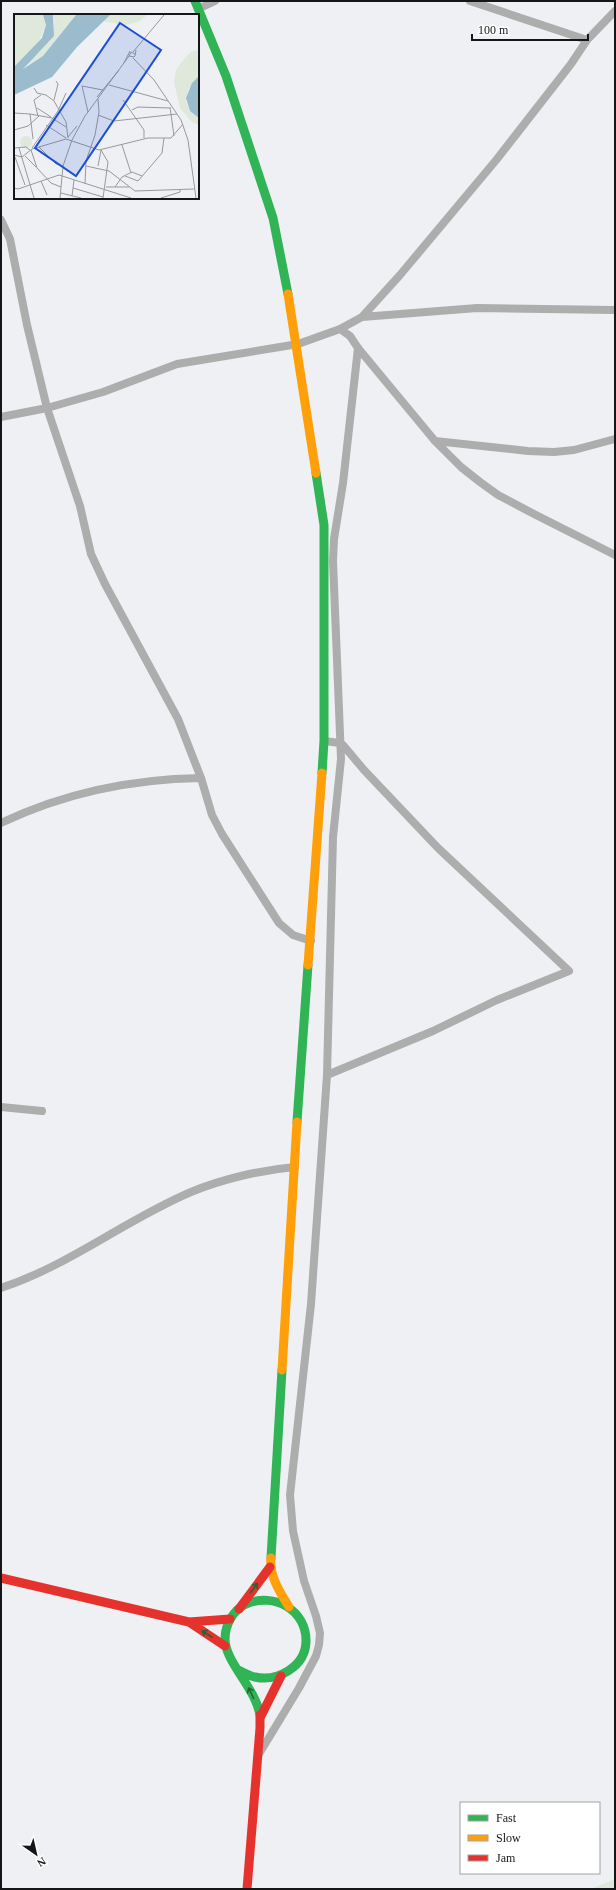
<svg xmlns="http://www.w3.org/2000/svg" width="616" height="1890" font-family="Georgia,serif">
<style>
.green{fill:#dee8db}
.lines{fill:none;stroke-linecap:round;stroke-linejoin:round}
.street{stroke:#adadad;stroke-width:8}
.fast{stroke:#30b455;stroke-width:9}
.slow{stroke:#ff9f0a;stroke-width:9}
.jam{stroke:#e5322d;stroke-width:9}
.oneway{stroke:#226536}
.inset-road{fill:none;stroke:#97999b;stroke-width:1}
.view{fill:#1d4ed8;fill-opacity:0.15;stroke:#1d4ed8;stroke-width:2}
.inset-edge{fill:none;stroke:#151618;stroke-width:2}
</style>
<rect width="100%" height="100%" fill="#eef0f3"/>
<!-- green -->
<path class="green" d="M615 1879V1889H591Z"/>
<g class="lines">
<!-- street -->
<path class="street" d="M470 1 587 40
M198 9 215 1
M1 220 10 239 27 325 47 408 80 506 91 554 105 584 178 719 201 778 212 815 222 834 279 923 293 935 311 941
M362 317 477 308 615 310
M340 329 350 336 358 348 435 441 461 467 480 482 498 495 534 514 615 555
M1 417 47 408 103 392 177 364 298 344 340 329 362 317 400 275 497 159 571 64 587 40 615 11
M435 441 528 451 554 452 574 450 615 439
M324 741 340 743 343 745 364 770 438 848 569 971 497 1000 433 1031 327 1075
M1 823C64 793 132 779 201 778
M1 1107 42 1111
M1 1288C70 1265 125 1220 191 1192 222 1179 261 1170 295 1167
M259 1754 299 1688 316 1656 319 1645 320 1633 316 1616 304 1581 293 1531 290 1495 311 1304 327 1075 333 837 341 759 333 561 334 539 343 483 358 348"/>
<!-- fast -->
<path class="fast" d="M195 1 226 76 273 218 288 294
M316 473 324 525V741L322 773
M297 1122 308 965
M271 1558 282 1370
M238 1670C243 1672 249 1676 255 1677 277 1682 305 1667 306 1642 307 1610 274 1592 246 1604 233 1610 225 1625 225 1639 225 1662 255 1687 260 1715"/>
<!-- slow -->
<path class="slow" d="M288 294 316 473
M308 965 322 773
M282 1370 297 1122
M271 1558C269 1576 280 1592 289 1607"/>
<!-- jam -->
<path class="jam" d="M1 1578 189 1622 230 1619
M239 1609 270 1567
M189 1622 225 1646
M260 1718 281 1676
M247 1889 260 1728V1715"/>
</g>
<!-- one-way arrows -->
<defs><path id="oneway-shaft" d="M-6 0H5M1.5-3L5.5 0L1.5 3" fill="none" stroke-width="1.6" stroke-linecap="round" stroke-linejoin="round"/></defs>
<g class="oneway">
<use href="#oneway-shaft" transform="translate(254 1588) rotate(-53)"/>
<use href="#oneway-shaft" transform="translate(207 1634) rotate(-147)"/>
<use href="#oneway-shaft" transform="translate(251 1693) rotate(-115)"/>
</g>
<!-- overview -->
<g transform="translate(14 14)">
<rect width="185" height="185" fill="#eef0f3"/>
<path d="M0 1H29L32 11 23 31 0 53ZM39 1H62L29 42 8 54 37 26 41 7ZM96 1H133L124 8 110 11 89 7ZM185 36V62L174 76 172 87 176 97 185 104V111L178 108 166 94 160 68 162 56 170 45 178 37ZM6 128a6 6 0 1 1 12 0a6 6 0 1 1-12 0Z" fill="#dee8db"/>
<path d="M29 1H39L40 22 9 55 29 42 62 1H96L63 33 38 63 0 81V53L28 24 32 11ZM185 62V104L176 97 172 84 178 69Z" fill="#9bbccd"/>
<path class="inset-road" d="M119 38 150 1M121 40 117 38 115 42 120 43 121 42 122 36M119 44 140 66 167 106 174 126 182 184M110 49 116 37M95 71 154 87M20 74 23 79 32 81 40 87 52 108 54 124M83 83 105 56M40 86 44 70 42 67M109 86 130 116V124M156 93 160 122M23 94 37 103M118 96 124 93 156 94M74 98 68 72 89 76M0 99 16 100 19 125M16 100 38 104 52 113M84 101 100 107 163 100M24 102 20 86 27 81M32 111 52 124M0 116 14 112 25 102M54 123 63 112M108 131 117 159M25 133 42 150 49 152M0 134 12 133 16 136M5 134 20 184M18 134 44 97 52 79M17 136 23 154 37 169 47 173M87 136 94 148 89 184M0 141 8 143 18 135 52 125 85 136 134 124H157L169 110M11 142 22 153M1 143 11 171M72 152 95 157 121 177 180 175M84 152 87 136M111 162 124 167 148 139 150 124M27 167 33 181M71 170 72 147 81 121 85 98 84 85M92 173H101L108 163 118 158 128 162M101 173H115M0 174 4 175 45 161 117 184M59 174 89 183M47 179 67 184M58 182 60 166M46 184 49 152 58 126 71 102 115 42M147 184 166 178V175"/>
<path class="view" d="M106 9 147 36 62 162 21 134Z"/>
<rect width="185" height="185" class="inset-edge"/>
</g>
<!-- border -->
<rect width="616" height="1890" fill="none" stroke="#151618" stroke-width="4"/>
<!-- legend -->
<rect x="460" y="1802" width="140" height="72" fill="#ffffff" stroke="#a1a2a3"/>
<rect x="468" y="1815" width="20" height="6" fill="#30b455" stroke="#a1a2a3"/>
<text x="496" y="1822" font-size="12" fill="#151618">Fast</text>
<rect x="468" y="1835" width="20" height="6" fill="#ff9f0a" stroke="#a1a2a3"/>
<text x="496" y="1842" font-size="12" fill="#151618">Slow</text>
<rect x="468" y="1855" width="20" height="6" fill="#e5322d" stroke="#a1a2a3"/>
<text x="496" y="1862" font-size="12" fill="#151618">Jam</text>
<!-- north arrow -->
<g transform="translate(36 1854) rotate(146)" stroke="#ffffff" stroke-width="3" paint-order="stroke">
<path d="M0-3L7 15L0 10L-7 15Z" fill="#151618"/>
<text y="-6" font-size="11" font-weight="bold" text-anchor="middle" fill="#151618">N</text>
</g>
<!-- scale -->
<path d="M472 34v6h116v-6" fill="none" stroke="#151618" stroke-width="2"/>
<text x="478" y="34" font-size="12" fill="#151618" stroke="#ffffff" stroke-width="3" paint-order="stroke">100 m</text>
</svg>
